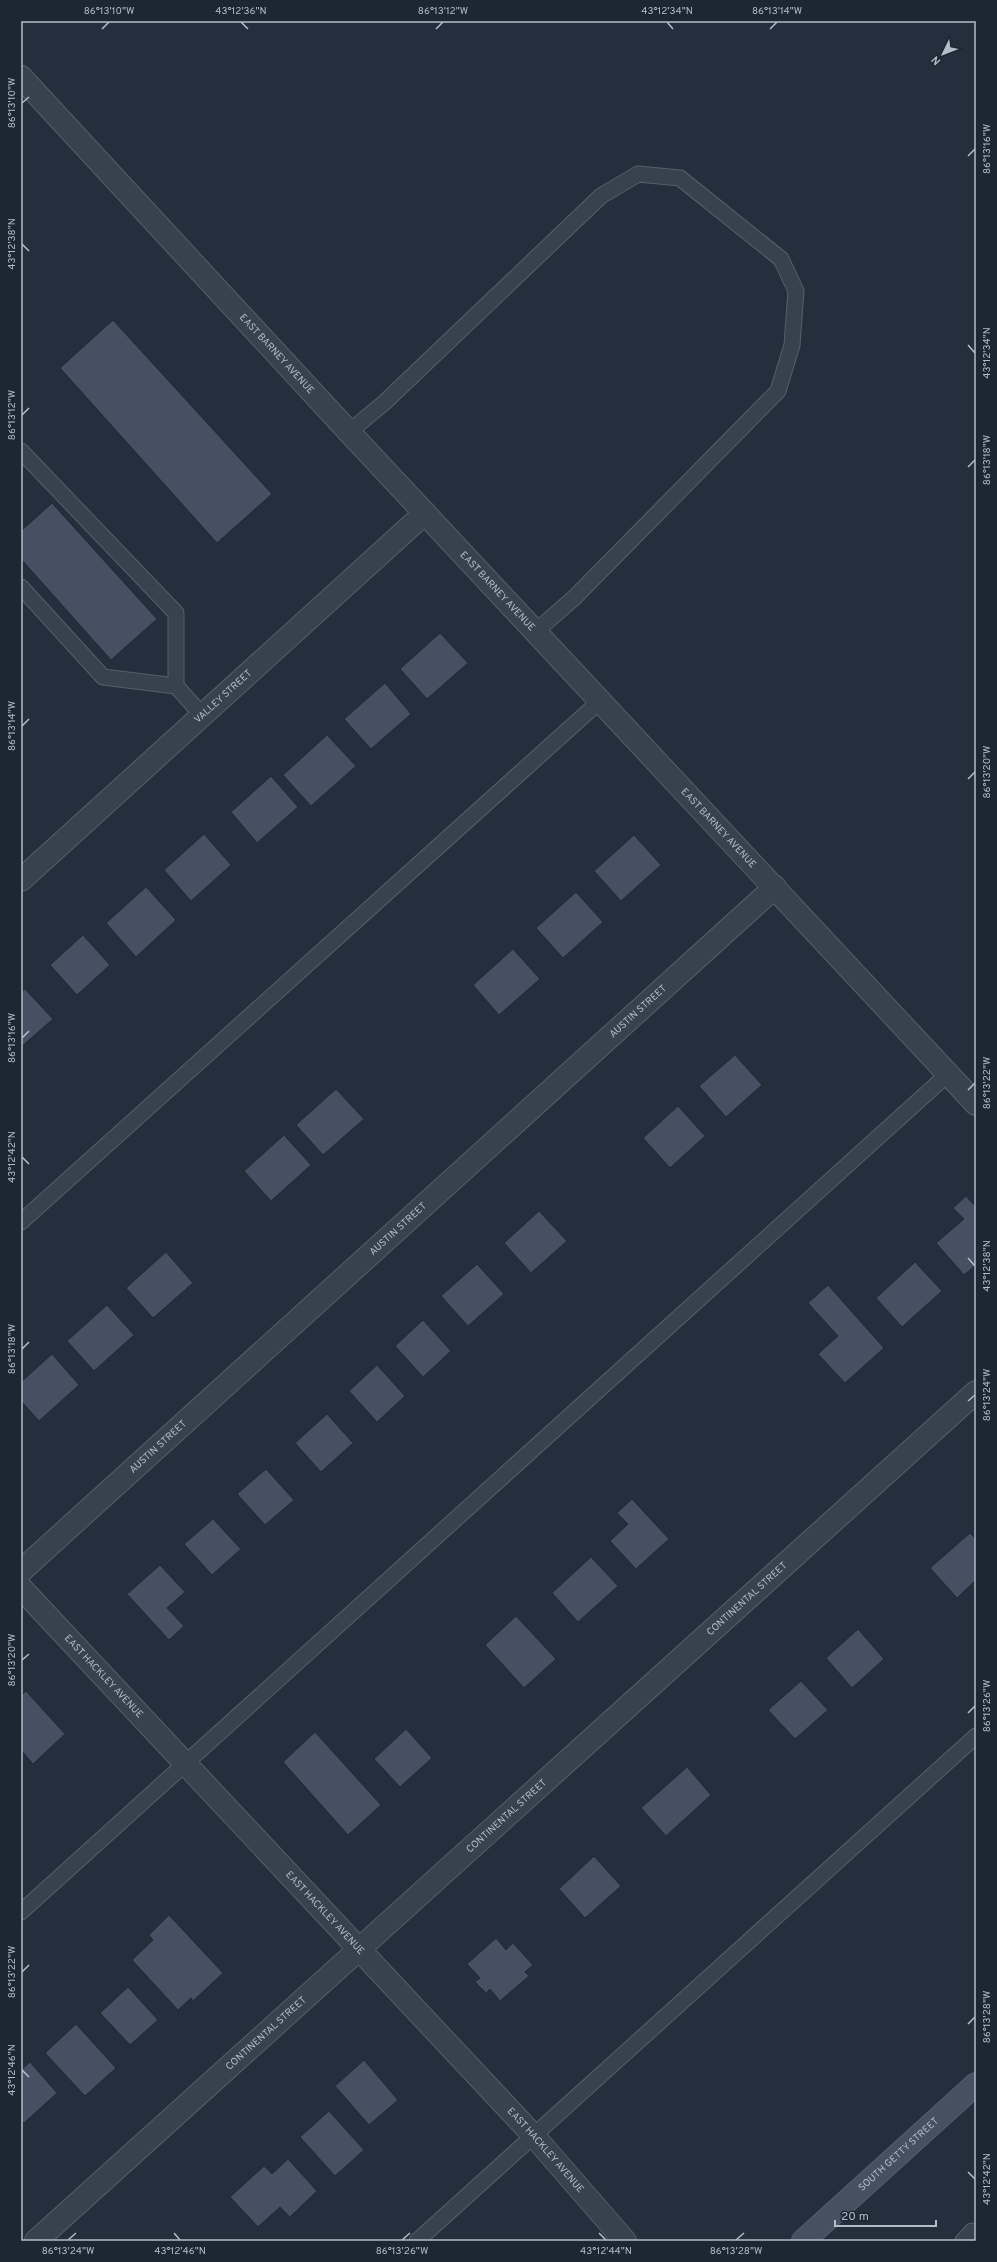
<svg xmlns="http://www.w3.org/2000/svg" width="997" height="2262" font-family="Overpass,sans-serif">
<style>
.building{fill:#455162;stroke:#1f2835}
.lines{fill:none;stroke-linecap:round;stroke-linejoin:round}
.service-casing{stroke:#565f6c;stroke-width:17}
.minor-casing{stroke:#565f6c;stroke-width:24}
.secondary-casing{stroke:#565f6c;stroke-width:24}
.service{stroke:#38414e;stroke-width:15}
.minor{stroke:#38414e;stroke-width:22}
.secondary{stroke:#465061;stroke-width:22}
.ticks{fill:none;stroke:#b4bcc9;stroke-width:1.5}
.labels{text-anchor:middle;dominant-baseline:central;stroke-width:3.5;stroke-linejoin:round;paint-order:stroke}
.street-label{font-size:10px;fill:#b4bcc9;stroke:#1d2633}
.neatline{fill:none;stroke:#b4bcc9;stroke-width:1.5}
.ticks-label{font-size:10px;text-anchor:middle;fill:#b4bcc9}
</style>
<rect width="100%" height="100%" fill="#242f3e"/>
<!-- building -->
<path class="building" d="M113 320 272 494 217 543 60 368Z
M52 503 157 619 111 660 21 559V531Z
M440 633 468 663 427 699 400 669Z
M385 683 411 714 371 749 344 719Z
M327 735 356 766 311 806 283 775Z
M271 776 298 807 257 843 231 812Z
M204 834 231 865 191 901 164 870Z
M634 835 661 865 621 901 594 871Z
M146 887 176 920 136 957 106 923Z
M576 892 603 922 563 958 536 928Z
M83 935 110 965 77 995 50 965Z
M513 949 540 979 499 1015 473 985Z
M25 989 53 1019 21 1047V993Z
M735 1055 762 1085 726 1117 699 1086Z
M336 1089 364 1119 323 1155 296 1125Z
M678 1106 705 1136 670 1168 643 1138Z
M284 1135 311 1165 271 1201 244 1171Z
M966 1196 976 1207V1265L964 1275 936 1243 964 1219 953 1208Z
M539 1211 567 1241 531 1273 504 1243Z
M166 1252 193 1283 153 1318 126 1288Z
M915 1262 942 1291 902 1327 876 1298Z
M477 1264 504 1294 468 1326 441 1296Z
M828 1285 884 1348 845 1383 818 1354 838 1336 808 1303Z
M107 1305 134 1335 94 1371 67 1341Z
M423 1320 451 1351 423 1377 395 1346Z
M52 1354 79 1385 39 1421 21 1401V1382Z
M377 1365 405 1396 377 1422 349 1391Z
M327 1414 353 1443 321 1472 295 1443Z
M266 1469 294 1500 265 1525 237 1494Z
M632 1499 669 1539 636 1569 610 1541 628 1524 617 1513Z
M213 1519 241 1549 212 1575 184 1544Z
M970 1533 976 1539V1580L957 1598 930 1568Z
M591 1557 618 1586 578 1622 552 1593Z
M160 1565 185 1592 167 1608 184 1626 169 1640 127 1594Z
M516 1616 556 1659 524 1688 485 1645Z
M858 1629 884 1659 852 1688 826 1658Z
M801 1681 828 1710 795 1739 768 1710Z
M26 1691 65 1734 33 1764 21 1750V1696Z
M406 1729 432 1758 400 1787 374 1759Z
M315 1732 381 1805 348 1835 283 1762Z
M687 1767 711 1795 666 1836 641 1808Z
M594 1856 621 1886 585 1918 559 1889Z
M169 1915 223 1973 193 2001 191 1998 178 2010 132 1960 153 1940 149 1935Z
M496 1938 506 1950 513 1943 533 1965 525 1972 529 1976 500 2001 490 1989 486 1993 475 1982 480 1978 467 1964Z
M128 1987 158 2020 130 2045 100 2013Z
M76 2024 116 2068 85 2096 45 2053Z
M364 2060 398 2100 369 2125 335 2086Z
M30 2062 57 2093 24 2123 21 2120V2070Z
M329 2111 364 2150 335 2176 300 2137Z
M288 2159 317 2191 290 2217 280 2207 258 2227 230 2197 264 2166 272 2174Z"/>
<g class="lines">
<!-- service casing -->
<g class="service-casing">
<path id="service" d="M349 432 385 402 601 196 638 174 680 178 781 259 796 291 792 345 778 391 574 598 535 632
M21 451 176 613V686
M21 587 103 677 176 686 203 716
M21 1222 600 701
M21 1912 948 1074
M417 2241 976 1736
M963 2241 972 2231 976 2232"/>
</g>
<!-- minor casing -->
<g class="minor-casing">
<g id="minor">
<path id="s1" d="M21 77 349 432 976 1104"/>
<path id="s2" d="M21 880 425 513"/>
<path id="s3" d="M21 1571 775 887"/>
<path id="s4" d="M21 1588 533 2135 625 2241"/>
<path id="s5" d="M36 2241 976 1392"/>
</g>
</g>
<!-- secondary casing -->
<g class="secondary-casing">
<g id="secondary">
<path id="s6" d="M803 2241 976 2084"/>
</g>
</g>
<!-- service -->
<use href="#service" class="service"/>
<!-- minor -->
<use href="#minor" class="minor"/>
<!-- secondary -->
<use href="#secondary" class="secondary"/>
</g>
<!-- ticks -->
<path class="ticks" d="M241 22 248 29M667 22 673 29M102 29 109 22M436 29 443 22M770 29 777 22M22 103 29 97M968 156 975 149M22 244 29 251M968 345 975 353M22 415 29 408M968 467 975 460M22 726 29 719M968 779 975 772M22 1038 29 1031M968 1090 975 1083M22 1157 29 1164M968 1258 975 1266M22 1349 29 1342M968 1401 975 1395M22 1660 29 1654M968 1713 975 1706M22 1972 29 1965M968 2024 975 2017M22 2070 29 2077M968 2172 975 2179M174 2233 180 2240M599 2233 606 2240M68 2240 76 2233M402 2240 410 2233M736 2240 744 2233"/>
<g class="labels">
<!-- street labels -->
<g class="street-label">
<text stroke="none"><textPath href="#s1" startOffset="377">EAST BARNEY AVENUE</textPath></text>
<text stroke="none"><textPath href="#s1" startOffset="701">EAST BARNEY AVENUE</textPath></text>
<text stroke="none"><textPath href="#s2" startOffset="273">VALLEY STREET</textPath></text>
<text stroke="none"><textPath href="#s1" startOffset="1025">EAST BARNEY AVENUE</textPath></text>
<text stroke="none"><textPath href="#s3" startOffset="833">AUSTIN STREET</textPath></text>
<text stroke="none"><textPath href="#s3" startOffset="509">AUSTIN STREET</textPath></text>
<text stroke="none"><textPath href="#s3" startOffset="185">AUSTIN STREET</textPath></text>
<text stroke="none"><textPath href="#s5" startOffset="958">CONTINENTAL STREET</textPath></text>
<text stroke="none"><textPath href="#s4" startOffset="121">EAST HACKLEY AVENUE</textPath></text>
<text stroke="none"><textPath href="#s5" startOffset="634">CONTINENTAL STREET</textPath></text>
<text stroke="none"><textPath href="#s4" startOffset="445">EAST HACKLEY AVENUE</textPath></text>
<text stroke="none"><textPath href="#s5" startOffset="310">CONTINENTAL STREET</textPath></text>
<text stroke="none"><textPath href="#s4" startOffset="769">EAST HACKLEY AVENUE</textPath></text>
<text stroke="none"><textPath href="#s6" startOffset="129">SOUTH GETTY STREET</textPath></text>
</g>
</g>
<!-- border -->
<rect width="997" height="2262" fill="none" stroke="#1d2633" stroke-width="44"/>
<!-- north arrow -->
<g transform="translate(943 54) rotate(227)" stroke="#1d2633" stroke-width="3" paint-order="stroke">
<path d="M0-3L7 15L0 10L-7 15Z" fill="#b4bcc9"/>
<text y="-6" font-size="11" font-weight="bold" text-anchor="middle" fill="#b4bcc9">N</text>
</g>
<!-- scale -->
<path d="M835 2220v6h101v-6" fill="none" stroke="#b4bcc9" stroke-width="2"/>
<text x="841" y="2220" font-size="12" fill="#b4bcc9" stroke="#1d2633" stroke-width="3" paint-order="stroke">20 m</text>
<rect x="22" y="22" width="953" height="2218" class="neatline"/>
<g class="ticks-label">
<text x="109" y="14">86°13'10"W</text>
<text x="241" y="14">43°12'36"N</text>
<text x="443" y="14">86°13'12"W</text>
<text x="667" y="14">43°12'34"N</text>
<text x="777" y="14">86°13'14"W</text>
<text transform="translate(11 103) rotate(-90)" y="4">86°13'10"W</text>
<text transform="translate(986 149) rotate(-90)" y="4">86°13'16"W</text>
<text transform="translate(11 244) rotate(-90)" y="4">43°12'38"N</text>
<text transform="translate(986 353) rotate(-90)" y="4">43°12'34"N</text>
<text transform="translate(11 415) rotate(-90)" y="4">86°13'12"W</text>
<text transform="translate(986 460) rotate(-90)" y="4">86°13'18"W</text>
<text transform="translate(11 726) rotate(-90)" y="4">86°13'14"W</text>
<text transform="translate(986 772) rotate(-90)" y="4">86°13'20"W</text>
<text transform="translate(11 1038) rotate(-90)" y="4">86°13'16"W</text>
<text transform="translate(986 1083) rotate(-90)" y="4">86°13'22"W</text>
<text transform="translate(11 1157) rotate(-90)" y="4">43°12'42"N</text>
<text transform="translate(986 1266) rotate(-90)" y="4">43°12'38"N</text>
<text transform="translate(11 1349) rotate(-90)" y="4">86°13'18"W</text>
<text transform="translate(986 1395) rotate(-90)" y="4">86°13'24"W</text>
<text transform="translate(11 1660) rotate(-90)" y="4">86°13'20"W</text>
<text transform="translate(986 1706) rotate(-90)" y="4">86°13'26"W</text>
<text transform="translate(11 1972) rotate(-90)" y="4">86°13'22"W</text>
<text transform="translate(986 2017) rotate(-90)" y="4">86°13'28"W</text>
<text transform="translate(11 2070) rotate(-90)" y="4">43°12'46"N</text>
<text transform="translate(986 2179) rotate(-90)" y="4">43°12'42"N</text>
<text x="68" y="2254">86°13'24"W</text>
<text x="180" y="2254">43°12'46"N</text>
<text x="402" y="2254">86°13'26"W</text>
<text x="606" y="2254">43°12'44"N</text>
<text x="736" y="2254">86°13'28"W</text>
</g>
</svg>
